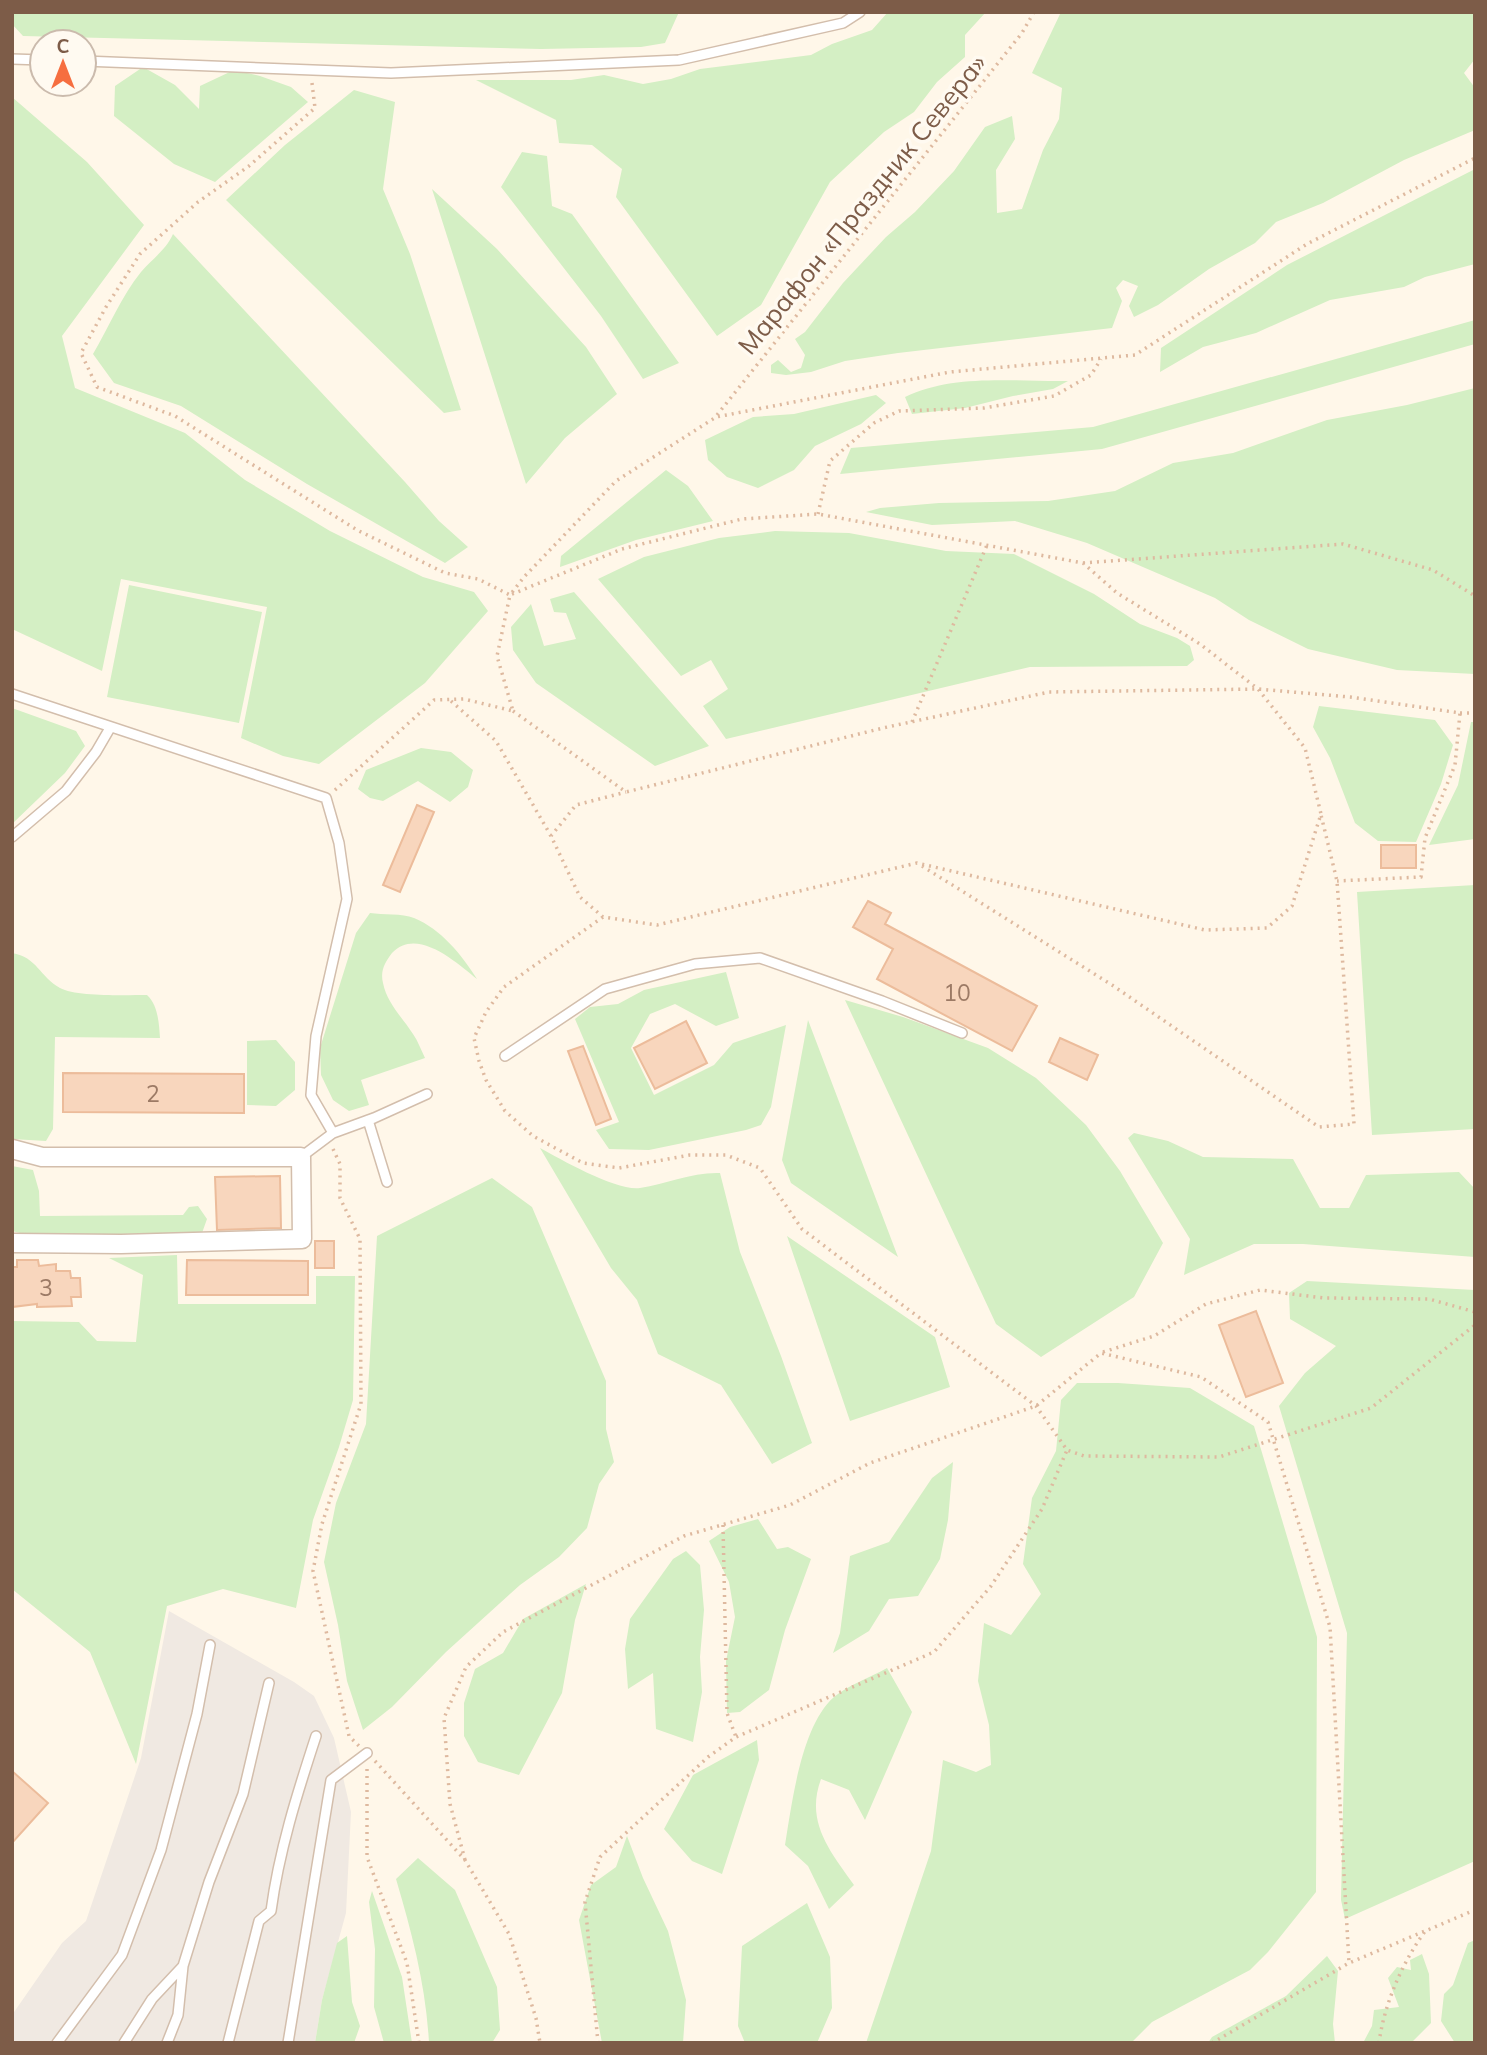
<svg xmlns="http://www.w3.org/2000/svg" width="1487" height="2055" font-family="Mulish,sans-serif">
<style>
.industrial{fill:#f0e9e2}
.green{fill:#d4efc4}
.building{fill:#f8d6bd;stroke:#ecbc9b;stroke-width:2}
.lines{fill:none;stroke-linecap:round;stroke-linejoin:round}
.lane-casing{stroke:#d3beac;stroke-width:12}
.street-casing{stroke:#d3beac;stroke-width:21}
.path{stroke:#deb99f;stroke-width:3.5;stroke-dasharray:2 5;stroke-linecap:butt}
.lane{stroke:#fff;stroke-width:9}
.street{stroke:#fff;stroke-width:18}
.labels{text-anchor:middle;dominant-baseline:central;stroke-width:7;stroke-linejoin:round;paint-order:stroke}
.number-label{font-size:23px;fill:#9c7a65}
.street-label{font-size:26px;fill:#7d5c48;stroke:#fffaf1}
</style>
<rect width="100%" height="100%" fill="#fff7e9"/>
<!-- industrial -->
<path class="industrial" d="M169 1611 294 1682 314 1696 334 1738 351 1812 346 1913 322 2000 315 2043H12V2015L62 1943 86 1921 141 1758Z"/>
<!-- green -->
<path class="green" d="M12 12H679L665 43 641 47 541 49 23 36 12 24Z
M888 12H986L965 35V57L937 82 914 112 884 132 830 182 761 305 717 336 616 197 622 169 592 145 559 143 556 120 476 80H571L604 75 643 84 671 79 700 69 811 55 832 44 872 30Z
M1061 12H1475V59L1464 73 1475 88V130L1404 160 1323 203 1276 222 1255 243 1209 269 1158 305 1134 317 1129 306 1138 286 1123 280 1116 288 1122 301 1112 328 898 353 845 361 811 372 786 375 771 373V365L778 360 791 372 801 368 805 355 795 339 805 332 843 283 886 237 915 212 954 171 985 127 1012 116 1015 139 996 170 997 213 1022 209 1043 150 1059 119 1062 88 1032 73Z
M143 67 175 85 199 109 200 86 234 70 260 76 291 87 308 102 215 182 174 164 114 116 115 86Z
M354 90 395 102 383 189 410 254 461 410 444 413 226 200 285 145Z
M12 97 87 162 144 225 62 336 75 388 185 433 245 480 330 531 423 577 474 592 488 611 425 683 319 764 283 756 241 738 267 607 121 579 102 671 12 629Z
M522 152 547 156 552 206 572 214 679 363 643 379 601 316 501 187Z
M1475 169V264L1425 277 1404 287 1330 300 1256 333 1203 347 1160 372 1161 348 1287 265Z
M432 189 497 249 586 347 617 394 565 438 526 484Z
M173 234 405 482 439 521 468 547 445 563 307 484 181 406 114 383 93 354C109 327 121 297 141 272 152 259 166 250 173 234Z
M1475 320V344L1102 449 840 474 851 448 1093 427Z
M1068 381 1053 389 1013 396 965 408 912 414 905 397C954 373 1015 382 1068 381Z
M1475 388V674L1397 670 1308 649 1249 620 1215 598 1087 543 1015 521 932 525 866 512 880 508 939 503 1048 501 1115 491 1173 463 1233 453 1327 420 1407 405Z
M876 395 886 403 861 424 815 446 794 470 758 488 727 477 708 460 705 440 753 417 794 414Z
M666 470 688 486 713 521 636 540 560 567 561 556Z
M775 531 849 533 946 551 1014 554 1094 594 1140 624 1177 638 1190 646 1194 660 1187 666 1030 667 726 739 703 706 728 689 711 660 681 676 598 579 644 557 719 538Z
M129 585 262 612 239 723 107 697Z
M574 592 709 746 655 766 536 683 513 650 511 627 531 604 544 646 576 639 566 613 554 612 550 599Z
M1319 706 1435 720 1453 745 1441 784 1416 842 1378 841 1355 823 1330 758 1313 727Z
M12 708 76 731 85 746 65 773 12 824Z
M1471 722H1475V839L1429 845 1458 785Z
M421 748 451 752 473 770 468 787 450 802 418 781 383 801 370 798 358 789 366 770Z
M1475 885V1129L1372 1135 1357 892Z
M370 913C383 915 402 913 414 918 441 929 462 955 477 979 457 963 417 926 392 953 385 962 380 971 383 983 387 1003 402 1017 413 1034 418 1041 421 1050 425 1058L361 1080 369 1105 349 1111 333 1100 321 1075 320 1048 356 933Z
M12 953C37 957 40 977 60 988 76 997 127 995 147 995 158 1005 159 1023 160 1038L55 1037 53 1129 46 1141 12 1139Z
M726 972 739 1018 716 1026 675 1004 650 1014 631 1048 654 1095 714 1065 733 1043 786 1025 771 1107 761 1125 746 1130 649 1150 609 1149 596 1130 619 1122 575 1019 590 1007 618 1004 644 990Z
M845 1000 903 1017 988 1048 1036 1078 1086 1125 1120 1171 1163 1243 1134 1297 1041 1357 996 1324Z
M808 1020 898 1257 791 1183 782 1160Z
M276 1040 295 1062V1090L276 1106 247 1105V1041Z
M1134 1133 1168 1141 1203 1157 1293 1159 1320 1208H1349L1366 1175 1459 1172 1475 1189V1257L1303 1244H1254L1184 1275 1190 1239 1128 1138Z
M540 1148C562 1160 616 1191 640 1188 667 1184 692 1172 720 1173L740 1252 781 1356 812 1443 772 1464 721 1385 658 1354 637 1300 611 1268Z
M12 1166 33 1170 39 1191 40 1216 183 1215 189 1207 198 1206 207 1219 202 1233 28 1235 12 1231Z
M492 1178 532 1207 606 1381V1429L614 1462 599 1484 587 1528 559 1557 520 1585 446 1652 392 1707 363 1730 347 1681 338 1625 324 1562 336 1503 366 1424 377 1236Z
M787 1236 935 1337 950 1387 850 1421Z
M177 1255 178 1304H316V1276H355L353 1400 339 1447 313 1520 296 1608 223 1589 167 1606 136 1764 90 1652 12 1589V1321L79 1322 97 1341 136 1342 143 1275 109 1258Z
M1307 1281 1475 1290V1861L1345 1919 1341 1900 1347 1633 1279 1406 1305 1373 1336 1346 1290 1319 1289 1293Z
M1077 1383H1118L1190 1388 1254 1426 1317 1637 1316 1892 1268 1952 1250 1970 1152 2022 1131 2043H866L931 1851 943 1760 976 1772 991 1765 989 1725 978 1681 984 1623 1011 1635 1041 1594 1023 1564 1032 1498 1056 1451 1061 1400Z
M953 1462 948 1520 940 1559 918 1596 889 1599 869 1631 833 1653 840 1633 850 1556 889 1542 932 1478Z
M758 1519 777 1549 788 1547 811 1559 785 1630 769 1690 740 1712 727 1713 726 1661 735 1617 729 1582 709 1541 730 1527Z
M686 1551 700 1565 704 1610 700 1657 702 1692 693 1742 656 1729 653 1673 628 1689 625 1649 630 1619 673 1559Z
M586 1584 575 1620 562 1693 519 1775 478 1762 464 1736V1703L475 1669 503 1653 523 1619Z
M887 1668 912 1712 865 1820 849 1790 821 1779C805 1822 830 1851 854 1885L829 1909 808 1866 785 1845C792 1803 801 1726 834 1697 847 1686 871 1677 887 1668Z
M757 1740 759 1760 722 1874 692 1861 664 1829 693 1775Z
M627 1836 643 1878 668 1931 686 2000 683 2043H602L579 1920 591 1885 616 1867Z
M418 1858 455 1890 497 1987 500 2030 492 2043H429C426 1986 412 1933 396 1879Z
M372 1891 402 1977 412 2043H384L374 2007 375 1949 369 1902Z
M807 1903 830 1957 832 2008 817 2043H745L738 2026 742 1946Z
M347 1936 352 2002 360 2026 354 2043H315L322 2000 337 1943Z
M1475 1940V2043H1455L1441 2021 1444 1994 1453 1985 1468 1943Z
M1422 1954 1429 1974 1431 2023 1411 2043H1363L1372 2026 1374 2010 1399 2007 1388 1978 1397 1967 1411 1970 1410 1960Z
M1327 1956 1338 1971 1333 2024 1335 2043H1208L1212 2037 1286 1996Z"/>
<!-- building -->
<path class="building" d="M417 805 434 812 400 892 383 885Z
M1381 845H1416V868H1381Z
M868 901 891 913 885 924 1037 1006 1012 1051 877 979 893 949 853 927Z
M686 1021 707 1063 655 1089 634 1048Z
M1060 1038 1098 1055 1087 1080 1049 1062Z
M583 1046 611 1119 596 1125 568 1051Z
M63 1073 244 1074V1113L63 1112Z
M280 1176 281 1228 217 1230 215 1177Z
M315 1241H334V1268H315Z
M17 1260H38L39 1266 56 1264V1271H70L71 1278H80L81 1297H71L72 1306 37 1307V1304L12 1307V1267H17Z
M187 1260 308 1261V1295H186Z
M1256 1311 1283 1383 1246 1397 1219 1325Z
M12 1771 48 1803 12 1843Z"/>
<g class="lines">
<!-- lane casing -->
<g class="lane-casing">
<path id="lane" d="M12 59 42 60
M84 61 391 73 679 60 843 23 860 12
M12 694 326 798 339 843 347 899 316 1036 311 1095 333 1133
M12 837 66 791 96 752 110 728
M505 1056 605 989 695 964 760 958 882 1001 962 1033
M368 1120 387 1182
M301 1157 333 1133 374 1118 427 1094
M57 2043 122 1955 161 1850 197 1714 210 1645
M124 2043 152 1999 183 1966 209 1882 243 1794 269 1683
M167 2043 178 2015 183 1966
M228 2043 259 1921 271 1911C279 1851 297 1794 316 1736
M288 2043 331 1780 367 1753"/>
</g>
<!-- street casing -->
<g class="street-casing">
<path id="street" d="M12 1149 42 1157H301L302 1239 121 1244 12 1243"/>
</g>
<!-- path -->
<path class="path" d="M312 83 315 108 249 166 198 202 140 254 106 307 81 353 97 387 175 416 357 530 445 573 478 579 510 595 524 577 616 481 716 417 950 372 1135 355 1307 244 1475 158
M717 415 1022 33 1034 12
M818 514 830 461 874 423 899 411 984 408 1054 396 1091 375 1101 359
M1083 563 1343 544 1433 570 1475 596
M451 701 496 741 551 836
M513 711 626 792 883 728 1049 692 1258 689 1350 697 1460 713 1455 765 1425 838 1421 877 1337 881
M1460 713H1475
M912 722 987 545
M335 790 434 700 464 699 513 711 497 656 510 595 622 549 742 519 818 514 1083 563 1117 593 1200 644 1258 689 1305 748 1321 814 1292 906 1267 928 1205 930 917 863 657 925 603 917 580 897 551 836 576 805 626 792
M922 866 1112 985 1319 1127 1354 1124 1337 881 1321 815
M603 917 504 987 486 1012 474 1038 479 1061 486 1080 505 1111 533 1136 583 1163 619 1168 690 1155H726L760 1168 802 1229 1036 1406 1067 1450 1084 1456 1219 1457 1371 1408 1475 1325
M333 1149 340 1164V1198L360 1239 361 1404 322 1524 313 1571 349 1736 359 1746
M1103 1352 1154 1336 1206 1304 1260 1290 1324 1298 1429 1299 1475 1312
M723 1525 727 1713 736 1737
M375 1761 465 1860 509 1934 536 2018 540 2043
M367 1769V1857L407 1963 419 2043
M465 1860 450 1804 444 1718 466 1667 503 1632 684 1536 790 1505 870 1463 1036 1406 1101 1353 1201 1377 1268 1422 1330 1627 1349 1963
M598 2043 585 1902 600 1857 708 1757 736 1737 934 1652 991 1586 1042 1509 1067 1450
M1212 2043 1349 1963 1475 1910
M1379 2043C1384 2004 1403 1961 1426 1930"/>
<!-- lane -->
<use href="#lane" class="lane"/>
<!-- street -->
<use href="#street" class="street"/>
</g>
<g class="labels">
<!-- number labels -->
<g class="number-label">
<text x="957" y="992">10</text>
<text x="153" y="1093">2</text>
<text x="46" y="1287">3</text>
</g>
<!-- street labels -->
<g class="street-label">
<text transform="translate(862 204) rotate(-51)">Марафон «Праздник Севера»</text>
</g>
</g>
<!-- border -->
<rect width="1487" height="2055" fill="none" stroke="#7d5c48" stroke-width="28"/>
<!-- north arrow -->
<g transform="translate(63 63)"><circle r="33" fill="#fffaf1" stroke="#cbbbad" stroke-width="2"/>
<path d="M0-5L12 26L0 18L-12 26Z" fill="#f66e40"/>
<text y="-10" font-size="19" font-weight="bold" text-anchor="middle" fill="#7d5c48">С</text>
</g>
</svg>
